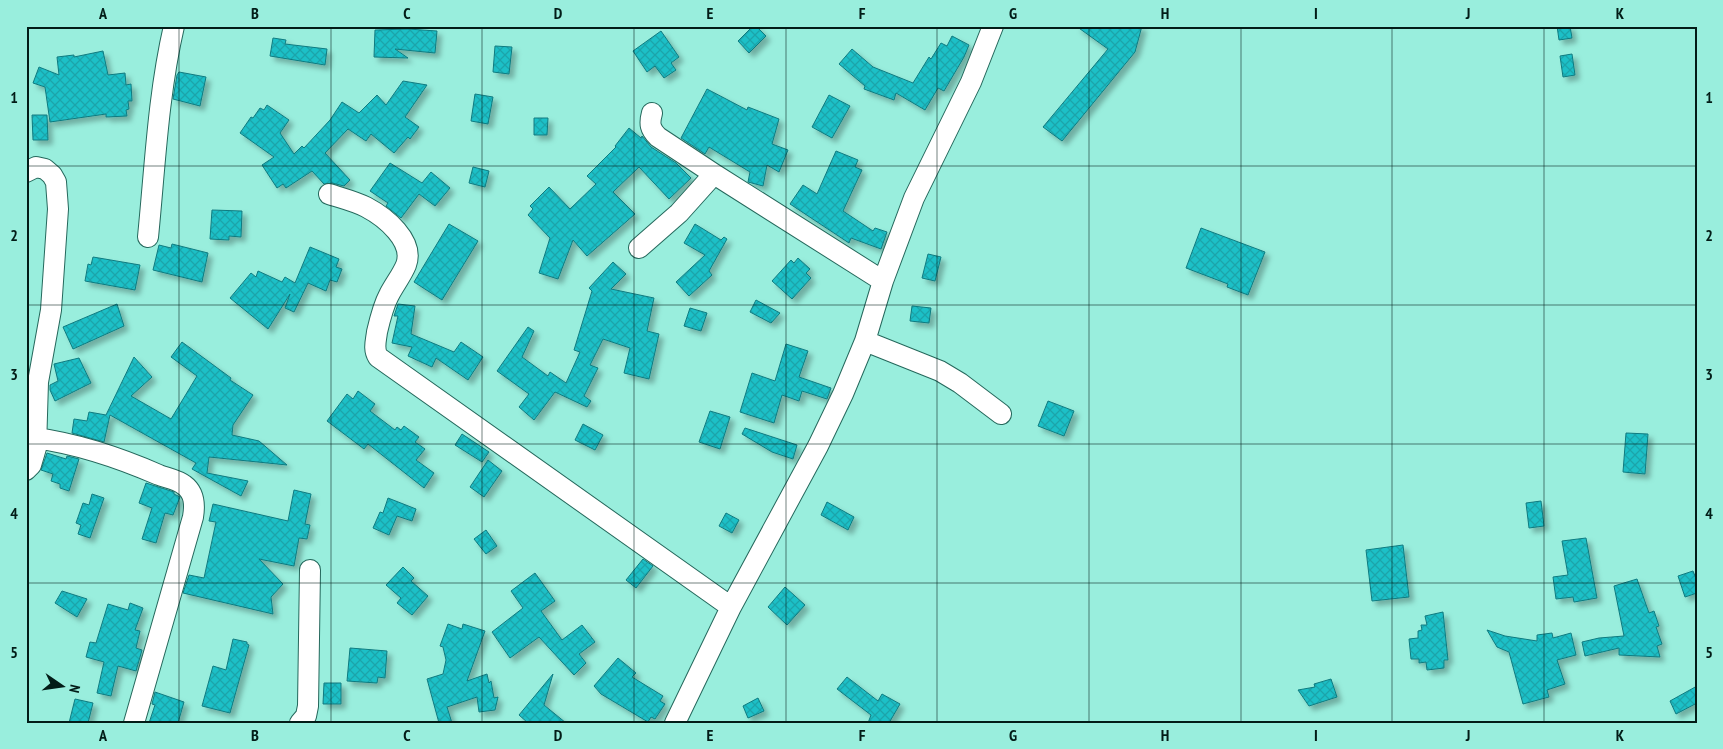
<svg xmlns="http://www.w3.org/2000/svg" width="1723" height="749" font-family="'PT Sans Narrow',sans-serif">
<style>
.building{fill:url(#building-cross-hatch);stroke:#117b80;filter:url(#shadow)}
.lines{fill:none;stroke-linecap:round;stroke-linejoin:round}
.street-casing{stroke:#25685c;stroke-width:22}
.street{stroke:#fff;stroke-width:20}
.grid{fill:none;stroke:#021c17;stroke-width:1;stroke-opacity:0.55}
.neatline{fill:none;stroke:#021c17;stroke-width:2}
.grid-label{font-size:16px;text-anchor:middle;font-weight:bold;fill:#021c17}
</style>
<defs>
<pattern id="building-cross-hatch" width="8" height="8" patternUnits="userSpaceOnUse" patternTransform="scale(1.25)"><rect width="8" height="8" fill="#1ec0c7"/><path d="M0 0l8 8M0 8l8-8" fill="none" stroke="#1aa4aa"/></pattern>
<filter id="shadow"><feDropShadow dx="4.5" dy="4.5" stdDeviation="2.5" flood-color="#0004"/></filter>
</defs>
<rect width="100%" height="100%" fill="#9ed"/>
<!-- building -->
<path class="building" d="M753 26H756L766 36 749 53 738 41Z
M1076 26H1142L1135 52 1062 141 1043 127 1108 49Z
M1557 26H1570L1572 38 1559 40Z
M408 29 437 31 435 53 395 49 408 58 374 57 375 30Z
M661 31 679 57 671 63 676 70 664 78 655 66 647 72 633 51Z
M952 36 969 45 964 57 944 91 938 88 925 110 896 93 894 100 864 89 865 86 839 64 852 49 873 67 913 83 929 57 931 59 941 43 947 46Z
M273 38 286 40 285 44 327 49 325 65 270 56Z
M495 46 512 47 509 74 493 72Z
M103 51 108 75 125 73 126 85 131 84 132 101H128L129 109 126 110 127 116 106 117V114L50 122 45 87 33 83 39 67 59 75 57 57 74 55V57Z
M1572 54 1575 75 1563 77 1560 56Z
M179 72 206 77 200 106 173 99 177 75Z
M403 81 427 85 405 117 419 127 410 139 408 137 394 153 371 134 366 141 348 129 325 153 350 180 344 186 332 183 324 184 312 171 286 188 283 184 277 188 262 165 274 157 240 133 251 117 253 118 260 108 264 110 267 105 289 120 280 133 294 154 302 146 304 148 330 120 342 102 359 113 377 95 386 105Z
M707 89 747 110 748 107 779 119 772 144 788 150 779 172 767 165 763 186 748 182 750 172 709 147 705 154 681 138Z
M475 94 493 97 488 124 471 121Z
M829 95 850 106 832 138 812 127Z
M32 115H47L48 140H33Z
M534 118H548L547 135H534Z
M629 128 641 138 642 136 651 147 676 163 691 178 669 199 639 167 613 192 635 214 587 256 573 240 558 279 539 273 550 238 528 215 533 209 530 206 549 187 570 209 596 184 587 176 616 147 615 146Z
M836 151 858 160 855 167 862 170 843 211 873 231 875 228 887 232 881 249 851 238 849 243 790 204 803 185 817 194Z
M390 163 422 183 431 172 450 188 435 206 419 194 401 218 386 206 388 203 370 191Z
M473 167 489 171 485 187 469 183Z
M212 210 242 211 241 237 229 236V240L210 239Z
M449 224 478 241 442 300 414 282Z
M695 224 721 240 724 237 727 239 709 271 712 275 689 296 676 282 705 255 684 243Z
M1201 228 1265 252 1248 295 1227 287 1228 284 1186 268Z
M172 244 208 253 202 282 153 270 159 245 171 248Z
M310 247 339 259 336 267 342 269 337 282 330 280 326 291 308 283 294 312 285 308 290 294 268 329 230 298 251 273 256 277 258 271 282 282 285 277 295 283Z
M928 254 941 257 935 281 922 278Z
M93 257 140 265 135 290 85 281 88 264 91 265Z
M798 258 810 269 806 273 811 278 792 299 772 281 791 260 794 263Z
M613 262 626 274 611 289 654 298 647 331 659 334 649 379 624 373 630 348 603 339 590 365 598 368 584 396 591 401 587 407 555 392 534 420 519 407 529 394 497 371 528 327 534 331 522 357 548 376 550 372 566 383 580 352 574 350 592 291 589 288Z
M756 300 780 313 771 323 750 312Z
M117 304 124 326 73 349 63 327Z
M398 304 415 306 411 334 454 352 461 342 483 357 468 380 436 358 432 367 408 356 412 347 392 343 398 316H394Z
M912 306 931 308 929 323 910 321Z
M690 308 707 313 701 331 684 326Z
M182 342 231 378 230 380 253 395 233 425 232 435 259 441 287 465 209 457 207 473 248 481 241 496 192 469 196 463 110 415 104 442 72 433 74 419 87 421 89 412 106 415 134 357 152 377 131 396 171 419 197 376 171 357Z
M786 344 808 351 799 377 831 388 827 399 802 391 799 401 782 395 774 423 740 412 752 373 775 381Z
M79 358 91 383 55 401 50 390V385L58 381 54 364Z
M358 391 375 404 370 411 395 430 397 427 401 430 404 426 419 437 415 442 425 449 416 460 434 473 424 488 368 444 364 449 327 421 347 394 353 399Z
M1048 401 1074 411 1064 436 1038 426Z
M710 411 730 417 720 449 699 442Z
M583 424 603 435 595 450 575 440Z
M745 428 797 445 793 459 772 452 742 434Z
M1626 433 1648 434 1645 474 1623 472Z
M462 434 489 452 482 462 455 445Z
M47 453 66 459 67 456 79 459 69 491 60 488V484L51 481 53 474 41 470Z
M488 460 502 471 484 497 470 487Z
M146 483 174 492V494L180 497 173 515 165 513 156 543 142 539 152 508 139 503Z
M294 490 311 494 305 524 310 525 307 539 299 538 294 566 259 559 283 584 271 597 273 614 183 593 189 575 204 578 216 522 209 521 213 504 288 521Z
M92 494 104 498 90 538 78 534 81 525 76 523 83 503 89 505Z
M388 498 416 509 412 521 397 516 389 535 373 528 380 512 383 513Z
M1541 501 1544 526 1529 528 1526 503Z
M827 502 854 517 848 530 821 515Z
M726 513 739 520 732 533 719 526Z
M486 530 497 546 486 554 474 539Z
M1586 538 1597 598 1574 602 1573 597 1556 599 1553 577 1568 575 1562 541Z
M1403 545 1409 597 1372 601 1366 550Z
M643 559 653 566 636 588 626 580Z
M403 567 414 578 411 581 428 596 412 615 397 603 401 598 386 585Z
M1693 571 1697 581V593L1685 597 1678 576Z
M535 573 555 601 541 611 562 640 582 625 595 642 579 654 586 663 574 675 539 637 510 658 492 632 523 608 511 591Z
M1637 579 1649 613 1654 611 1659 626 1656 627 1662 644 1657 646 1660 657 1619 655V648L1585 656 1582 642 1599 638 1624 636 1614 586Z
M785 587 805 605 787 625 768 607Z
M62 591 87 599 77 617 55 603Z
M130 603 143 608 135 630 140 631 136 648 142 650 136 671 118 666 111 696 97 693 104 662 86 657 90 642 96 643 108 604 128 610Z
M1443 612 1448 660H1444V668L1427 670 1426 662 1419 663V659H1411L1409 639 1418 638V631L1422 630 1421 625H1427L1425 616Z
M448 624 462 629 463 624 485 631 467 681 487 674 489 683 491 681 494 698 498 697 495 710 479 712 477 697 447 707 452 723H439L427 679 443 674 446 660 443 647 440 646Z
M1487 630 1505 636 1537 641V635L1552 633 1553 638 1571 633 1576 655 1557 660 1565 684 1547 690 1549 697 1523 704 1509 652 1497 647Z
M233 639 247 642V644L249 645 230 713 202 706 213 666 226 670Z
M350 648 387 651 385 678 378 677 377 683 347 681Z
M618 658 636 673 632 677 663 696 660 701 665 704 655 719 651 717 648 722 601 694 594 686Z
M553 674 544 705 566 723H528L519 715Z
M847 677 878 701 882 694 900 704 889 723H868L871 715 837 689Z
M1331 679 1337 697 1309 706 1298 690 1315 687 1314 684Z
M324 683H341V704H323Z
M1697 686V703L1676 714 1670 701Z
M155 692 184 702 178 723H149L155 705 152 704Z
M758 698 764 711 748 718 743 706Z
M75 699 93 703 88 723H69Z"/>
<g class="lines">
<!-- street casing -->
<g class="street-casing">
<path id="street" d="M652 113C649 124 650 129 658 137L714 174 883 281
M26 172 36 167 45 169 52 175 56 182 58 209 51 310 38 382 36 448 31 465 26 470
M329 194C341 198 354 201 366 207 385 217 415 241 406 265 402 275 394 285 389 295 383 306 380 319 377 332 376 341 373 349 378 357L731 607
M148 237C155 167 158 95 174 26
M639 248 679 213 714 174
M865 341 940 371 960 383 1001 414
M36 438C78 444 120 458 159 475 167 478 178 480 184 485 195 493 195 505 193 517L134 723
M300 723 306 716 308 706 310 570
M675 723 731 607 818 446 843 394 865 341 883 281 914 198 971 82 993 26"/>
</g>
<!-- street -->
<use href="#street" class="street"/>
</g>
<!-- grid -->
<path class="grid" d="M179 26V723M331 26V723M482 26V723M634 26V723M786 26V723M937 26V723M1089 26V723M1241 26V723M1392 26V723M1544 26V723M26 166H1697M26 305H1697M26 444H1697M26 583H1697"/>
<!-- border -->
<rect width="1723" height="749" fill="none" stroke="#99eedd" stroke-width="55"/>
<!-- north arrow -->
<g transform="translate(62 686) rotate(103)" stroke="#99eedd" stroke-width="4" paint-order="stroke">
<path d="M0-4L9 19L0 12L-9 19Z" fill="#021c17"/>
<text y="-8" font-size="14" font-weight="bold" text-anchor="middle" fill="#021c17">N</text>
</g>
<rect x="28" y="28" width="1668" height="694" class="neatline"/>
<g class="grid-label">
<text x="103" y="19">A</text>
<text x="255" y="19">B</text>
<text x="407" y="19">C</text>
<text x="558" y="19">D</text>
<text x="710" y="19">E</text>
<text x="862" y="19">F</text>
<text x="1013" y="19">G</text>
<text x="1165" y="19">H</text>
<text x="1316" y="19">I</text>
<text x="1468" y="19">J</text>
<text x="1620" y="19">K</text>
<text x="14" y="103">1</text>
<text x="1709" y="103">1</text>
<text x="14" y="241">2</text>
<text x="1709" y="241">2</text>
<text x="14" y="380">3</text>
<text x="1709" y="380">3</text>
<text x="14" y="519">4</text>
<text x="1709" y="519">4</text>
<text x="14" y="658">5</text>
<text x="1709" y="658">5</text>
<text x="103" y="741">A</text>
<text x="255" y="741">B</text>
<text x="407" y="741">C</text>
<text x="558" y="741">D</text>
<text x="710" y="741">E</text>
<text x="862" y="741">F</text>
<text x="1013" y="741">G</text>
<text x="1165" y="741">H</text>
<text x="1316" y="741">I</text>
<text x="1468" y="741">J</text>
<text x="1620" y="741">K</text>
</g>
</svg>
